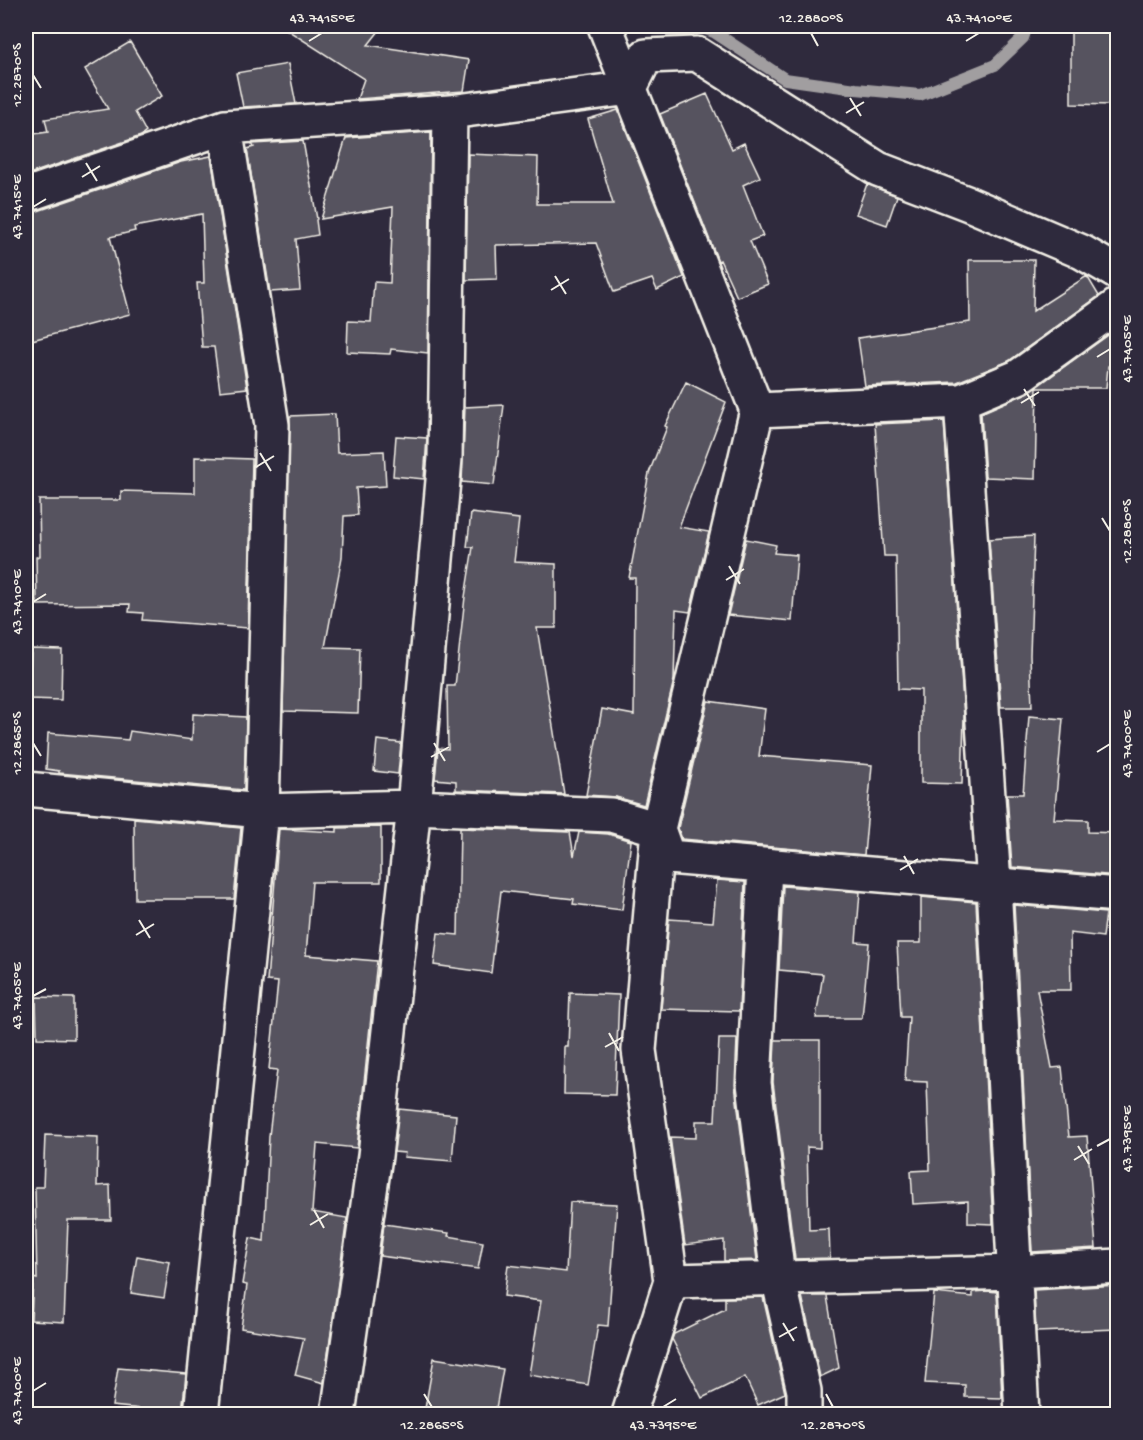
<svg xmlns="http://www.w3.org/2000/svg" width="1143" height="1440" font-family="'Gochi Hand',sans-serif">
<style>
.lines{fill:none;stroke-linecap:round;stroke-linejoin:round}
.stream{stroke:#a19ea0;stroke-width:12}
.building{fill:#56525f;stroke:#f4f1e8;stroke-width:1.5}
.street-casing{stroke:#f4f1e8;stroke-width:38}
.street{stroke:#2f2a3d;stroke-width:33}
.ticks{fill:none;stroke:#f4f1e8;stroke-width:2}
.neatline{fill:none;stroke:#f4f1e8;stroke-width:2}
.ticks-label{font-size:15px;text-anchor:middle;fill:#f4f1e8}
</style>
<rect width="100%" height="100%" fill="#2f2a3d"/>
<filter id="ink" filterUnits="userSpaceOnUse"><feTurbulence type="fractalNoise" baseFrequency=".0167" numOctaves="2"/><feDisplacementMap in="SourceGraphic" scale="12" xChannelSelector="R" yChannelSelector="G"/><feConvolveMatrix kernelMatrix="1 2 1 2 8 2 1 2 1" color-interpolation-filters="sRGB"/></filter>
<g filter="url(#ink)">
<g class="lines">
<!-- stream -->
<path class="stream" d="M697 26 714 32 785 79 856 89 920 95 995 65 1023 38 1027 26"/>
</g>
<!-- building -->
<path class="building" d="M281 26H383L368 45 469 60 464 91 357 99 364 79Z
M1071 26H1113L1112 105 1071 104Z
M130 42 162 96 135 112 146 132 141 136 26 175V135L48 132 45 119 108 109 85 69Z
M288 64 296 104 243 107 236 73Z
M707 94 732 149 744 143 760 177 743 185 763 236 750 241 768 284 737 297 720 260 718 261 660 114Z
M618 110 684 277 657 290 652 279 614 292 596 243 496 245 497 279 466 280 468 154 538 157 537 204H613L588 119Z
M431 132 428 353 391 349 390 354 347 352 348 321 371 322 374 282 390 283 393 207 321 219 346 138Z
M303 141 317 219 316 220 318 235 296 239 300 290 270 292 247 149 254 147 252 144Z
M211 156 247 388 220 391 214 347H202L197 283H204L202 214 134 227 135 231 110 237 130 314 32 340 31 318 26 319V213H32L181 162Z
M867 184 897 196 887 225 856 214Z
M969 260H1034L1033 311 1087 276 1099 296 1009 361 957 382 865 386 858 338 970 322Z
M1118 328V361L1108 366 1106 388H1037L1035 479 985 477 981 413 1029 392Z
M686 382 726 402 679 527 709 532 690 612 676 610 674 680 644 805 616 797 586 795 602 709 634 715 635 578H629L649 473 667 427 665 426Z
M504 405 494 485 462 482 465 407Z
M335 414 337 453 384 451 386 486 356 488 358 515 344 516 342 557 325 647 360 648 358 713 283 711 290 416Z
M944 421 964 717 962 784 921 783V690L898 689 896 556H884L875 424Z
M396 436 427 438 424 479 393 476Z
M195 457 252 459 248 628 142 620 143 613 129 612 130 604 37 605 36 557 40 556 39 500H121V491L195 493Z
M471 513 519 519 514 562 556 564V628H537L564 794 456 790V781L435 779 438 748 448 749 447 686H455L465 597 473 547H467Z
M1034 536 1030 655 1032 707H1001L989 539Z
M746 539 776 545 774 553 797 555 792 621 728 615Z
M31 649 62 650 61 700 29 699Z
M708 701 765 709 759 756 872 765 864 855 682 839 678 828Z
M193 714 246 717 244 790 59 773V771L46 769 48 733 128 740 130 731 192 740Z
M1029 716 1063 719 1054 819 1088 820V832L1118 833V876L1012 867 1007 794H1023Z
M377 740 401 743 398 774 374 771Z
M134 818 241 828 234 899H135Z
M381 827V882H312L306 955 377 961 357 1148 317 1144 312 1212 347 1218 324 1383 295 1375 304 1338 241 1328 247 1285 242 1284 250 1238 264 1241 269 1136 277 1070 269 1069 278 982 267 981 279 829 337 832V828Z
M460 828 570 832 574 856 579 832 608 834 631 841 622 910 573 904 574 899 501 891 491 973 434 965 438 933 458 935Z
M717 880 745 882 739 1011 661 1009 669 919 713 922Z
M783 886 860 892 856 942 869 943 862 1018H816L823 974 779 970Z
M921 897 976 902 993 1224 968 1223V1201L913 1204 911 1171 930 1170 927 1082 905 1081 909 1017H901L897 943H921Z
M1014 905 1106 913 1103 937 1070 933 1071 990H1037L1052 1068 1062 1067 1069 1137 1087 1136 1096 1248 1032 1252Z
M570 993 619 995 615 1095 564 1094 565 1047H568Z
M36 997 74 998V1039L37 1038Z
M719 1039H737L735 1085 757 1260 724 1261V1240L685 1245 670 1137 696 1138V1121H715Z
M775 1040H820V1148L807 1147 809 1230 829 1229 830 1258 795 1259 773 1082Z
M399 1109 456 1115 452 1161 404 1157 405 1153 394 1152Z
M45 1135 98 1137 97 1186 110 1185 111 1220H68L64 1322 31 1320 33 1278 37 1279 35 1187H43Z
M570 1202 617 1204 608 1326 598 1325 588 1385 529 1375 541 1301 504 1296 508 1265 566 1272Z
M384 1224 449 1233 448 1236 483 1242 478 1269 380 1256Z
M137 1256 170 1262 164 1298 131 1293Z
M1118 1285V1329L1036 1332 1034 1290Z
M988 1291 997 1292 1002 1398 965 1397V1385L925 1383 934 1293 973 1297V1292Z
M802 1296H827L839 1368 820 1377Z
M763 1297 785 1393 758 1405 745 1377 702 1398 672 1339 674 1334 725 1309V1298Z
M434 1358 503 1369 495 1414H424Z
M118 1368 186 1374 182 1413 112 1406Z"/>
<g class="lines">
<!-- street casing -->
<g class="street-casing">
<path id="street" d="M605 26 757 410 658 829 639 1050 671 1281 629 1414
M26 195 225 127 450 112 630 88 646 56 697 54 878 169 969 204 1082 252 1118 273
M961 401 994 884 1022 1414
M757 410 961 401 1018 377 1118 305
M26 789 262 811 414 807 611 815 658 829 668 857 1118 895
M765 867 754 1083 778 1277 804 1391V1414
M671 1281 1015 1272 1118 1266
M201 1414 262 811 272 425 225 127
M338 1414 375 1156 414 807 445 458 450 112"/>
</g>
<!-- street -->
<use href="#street" class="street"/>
</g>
</g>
<!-- ticks -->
<path class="ticks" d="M811 33 818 46M309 41 322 33M966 41 979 33M33 75 41 88M850 98 861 116M846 113 864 102M86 163 97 181M82 177 100 166M33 207 46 199M555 276 566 294M551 290 569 279M1097 357 1110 349M1024 389 1035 406M1021 403 1039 392M260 453 271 471M256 467 274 456M1102 518 1110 531M729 566 740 584M726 580 744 569M33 602 46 594M33 743 41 756M434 743 445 761M1097 752 1110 744M431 757 449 747M904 856 914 874M900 870 918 859M139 920 150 938M136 935 154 924M33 996 46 989M609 1033 619 1051M605 1047 623 1037M1078 1146 1089 1164M1097 1146 1110 1139M1074 1160 1092 1149M314 1210 324 1228M310 1225 328 1214M783 1323 794 1341M779 1337 797 1327M33 1391 46 1383M424 1394 432 1407M826 1394 833 1407M663 1407 676 1399"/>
<!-- margin -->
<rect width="1143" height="1440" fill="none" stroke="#2f2a3d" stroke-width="66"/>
<rect x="33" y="33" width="1077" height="1374" class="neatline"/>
<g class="ticks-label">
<text x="322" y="22">43.7415°E</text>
<text x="811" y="22">12.2880°S</text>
<text x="979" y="22">43.7410°E</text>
<text transform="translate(16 75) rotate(-90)" y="5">12.2870°S</text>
<text transform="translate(16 207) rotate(-90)" y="5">43.7415°E</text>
<text transform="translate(1126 349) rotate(-90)" y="5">43.7405°E</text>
<text transform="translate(1126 531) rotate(-90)" y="5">12.2880°S</text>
<text transform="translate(16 602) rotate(-90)" y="5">43.7410°E</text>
<text transform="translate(16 743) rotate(-90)" y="5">12.2865°S</text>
<text transform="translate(1126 744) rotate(-90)" y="5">43.7400°E</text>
<text transform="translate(16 996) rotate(-90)" y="5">43.7405°E</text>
<text transform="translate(1126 1139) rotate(-90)" y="5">43.7395°E</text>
<text transform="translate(16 1391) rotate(-90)" y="5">43.7400°E</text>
<text x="432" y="1429">12.2865°S</text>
<text x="663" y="1429">43.7395°E</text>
<text x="833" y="1429">12.2870°S</text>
</g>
</svg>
